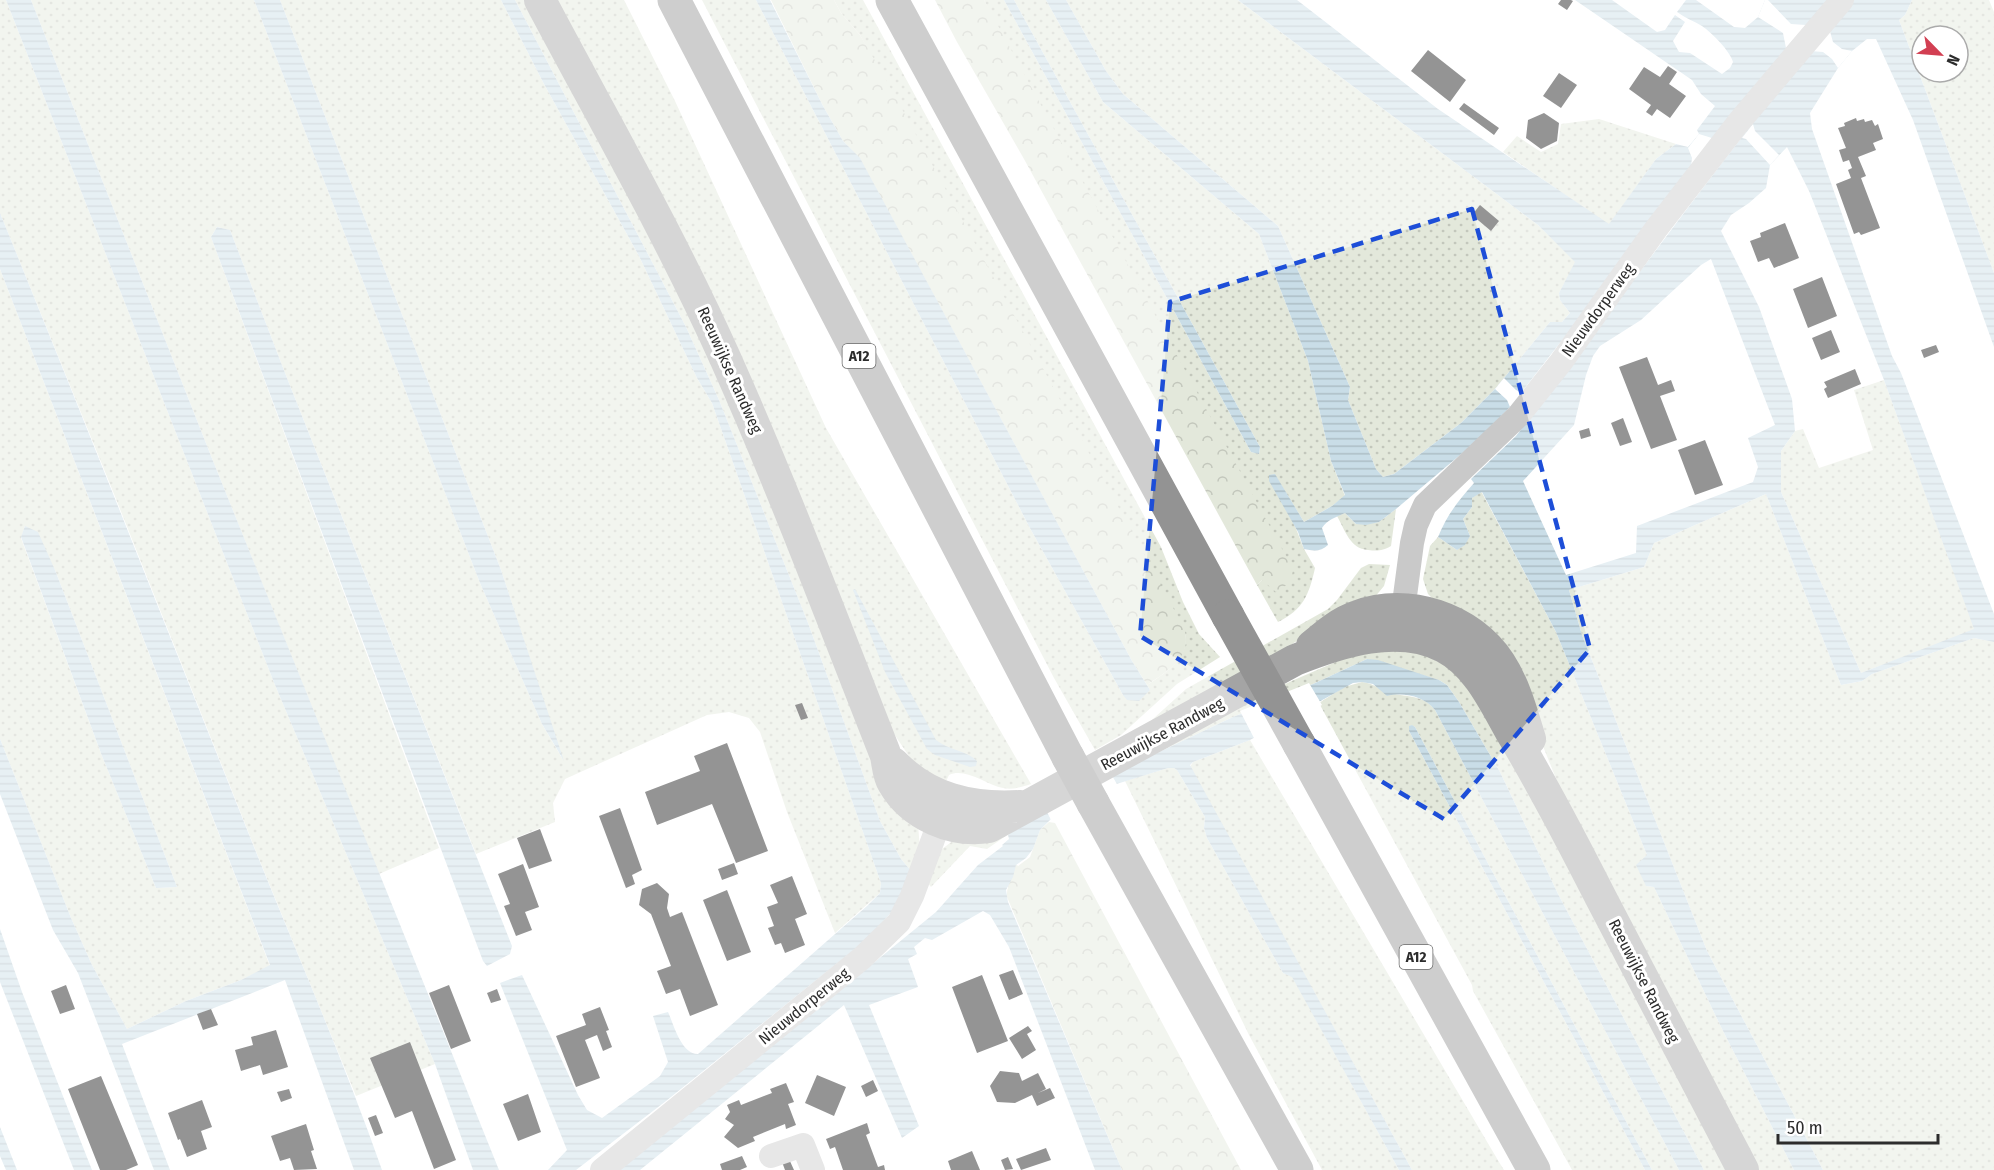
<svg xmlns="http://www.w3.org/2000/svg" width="1994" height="1170" font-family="'Fira Sans Condensed',sans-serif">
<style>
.grass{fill:url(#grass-dots);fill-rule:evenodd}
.forest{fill:url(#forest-crowns)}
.water{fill:url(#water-rules);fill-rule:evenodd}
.pier{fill:#fff}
.building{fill:#131313}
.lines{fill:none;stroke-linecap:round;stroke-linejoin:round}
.minor{stroke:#c9c9c9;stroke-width:24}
.major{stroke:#a4a4a4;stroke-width:32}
.highway{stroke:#939393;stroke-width:33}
.highway-bridge{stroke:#939393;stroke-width:33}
.marked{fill:none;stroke:#1d4ed8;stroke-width:4.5;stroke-dasharray:12 8;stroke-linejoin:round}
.labels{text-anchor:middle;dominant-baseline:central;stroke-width:6;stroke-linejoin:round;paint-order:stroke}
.shield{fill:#fff;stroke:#6b6b6b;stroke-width:1.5}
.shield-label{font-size:15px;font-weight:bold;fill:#2c2c2c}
.street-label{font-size:16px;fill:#2c2c2c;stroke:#fff}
</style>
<defs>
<pattern id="grass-dots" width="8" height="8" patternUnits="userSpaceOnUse" patternTransform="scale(1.5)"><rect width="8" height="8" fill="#e3e8db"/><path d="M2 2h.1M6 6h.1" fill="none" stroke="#c3c7bc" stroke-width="1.8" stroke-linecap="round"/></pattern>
<pattern id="forest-crowns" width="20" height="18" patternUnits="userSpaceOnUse" patternTransform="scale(1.5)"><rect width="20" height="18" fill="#e3e8db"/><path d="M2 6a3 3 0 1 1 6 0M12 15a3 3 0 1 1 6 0" fill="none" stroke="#c3c7bc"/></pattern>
<pattern id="water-rules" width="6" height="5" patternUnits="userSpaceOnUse" patternTransform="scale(1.5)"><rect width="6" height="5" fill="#c9dde7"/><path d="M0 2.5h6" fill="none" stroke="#adbec6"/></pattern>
</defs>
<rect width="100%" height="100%" fill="#fff"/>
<!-- grass -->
<path class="grass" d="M0 0H6L275 685 435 1064 356 1096 259 859 114 494 0 213Z
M31 0H254L480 583 542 724 562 758 501 570 280 0H501L544 84 639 256 697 378 712 403 881 883 880 893 835 933 787 812 760 732 749 718 729 712 707 715 565 779 553 803 555 822 476 854 285 373 230 230 217 227 211 237 439 848 379 874 211 456Z
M515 0H528L725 385 918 824 920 850 912 872 901 859 880 821 808 623 719 400 686 327Z
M553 0H624L675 101 826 428 1031 784C1022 787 1013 790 1003 788 987 785 965 767 949 775L943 788 917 768 888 725Z
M702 0H756L1031 530 1123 695 1150 690 1147 685C1165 673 1190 658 1185 633L860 35 841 13 834 0H863L1161 547 1183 602 1199 634 1220 657 1177 684 1121 735 1095 750 1054 678Z
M984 0H1004L1251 452 1259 454 1260 447 1014 0H1046L1103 102 1259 234 1308 361 1331 461 1345 496 1332 506 1304 522 1275 475 1304 549 1315 568C1309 595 1303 610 1278 622L1257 585 1262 580Z
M1066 0H1238L1538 225 1576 262 1559 293 1560 300 1570 313 1562 322H1550L1495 389 1461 423 1394 474 1383 477 1376 469 1348 400 1350 387 1278 226 1123 94 1106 71Z
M1912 0H1989L1994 12V273L1899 20 1905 15ZM1922 36H1958V72H1922Z
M1599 119 1676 144 1656 159 1609 225 1503 152 1517 136 1541 152 1558 144 1561 124Z
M0 269 270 966 241 980 186 1001 127 1029 92 965 71 918 0 739ZM25 526 55 570 177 887 156 888 102 756 21 538Z
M1884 380 1975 630 1861 673 1781 492V451L1795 431 1803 429 1819 468 1873 450 1854 390Z
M1481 491 1556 632 1647 855 1646 886 1654 887 1722 1029 1794 1170H1757L1563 796 1508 659 1440 606 1428 594 1423 579 1430 546 1438 537 1457 550 1470 536 1463 519 1472 507V498Z
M1766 494 1841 685 1862 681 1872 674 1974 638 1994 642V1170H1823L1707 951 1582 635 1569 590 1644 567 1654 543Z
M1396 509 1391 546C1382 551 1378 551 1368 550 1350 549 1345 530 1337 516L1345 513 1356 524 1379 522Z
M1369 564 1390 565 1384 586 1374 598 1314 630 1222 689 1131 739 1186 689 1328 609 1337 600 1361 568Z
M1406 645 1467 677 1730 1170H1704L1558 894 1500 772 1459 702 1447 685 1439 680 1367 659 1313 684 1233 717 1117 772 1227 711 1294 680 1361 651Z
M1362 682C1374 683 1383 692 1395 694 1410 697 1425 696 1435 710L1679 1170H1652L1415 727 1411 725 1409 731 1645 1170H1572L1473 991 1472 985 1319 703 1344 687Z
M1250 740 1499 1162 1504 1170H1412L1190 767 1193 762Z
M1168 768H1174L1177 770 1205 817 1204 828 1207 838 1283 973 1292 976 1399 1170H1322L1249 1035 1125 781Z
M1026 822 987 849 970 846 931 887 926 881 942 849 954 840Z"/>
<!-- forest -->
<path class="forest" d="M771 0H834L841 13 860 35 884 76 1183 626C1195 656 1168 671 1147 685L1132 661 860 159 843 141 823 106Z
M935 0H984L1293 569 1291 582 1276 592 1262 580 1257 585 1024 159 957 42Z
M1049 822 1055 823 1241 1170H1122L1007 897C1006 887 1013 875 1016 864L1018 866 1030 857 1040 830Z"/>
<!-- water -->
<path class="water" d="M6 0H31L211 456 499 1170H473L435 1064 275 685Z
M254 0H280L501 570 564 761 542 724 480 583Z
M501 0H515L686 327 719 400 808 623 880 821 901 859 912 872 899 904 866 940 666 1101 576 1170H548L567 1150 500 983 522 975 578 1095 587 1110 602 1118 660 1076 668 1062 653 1016 668 1012C674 1025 681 1054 698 1054L867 906 880 893 881 883 712 403 697 378 639 256 544 84Z
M756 0H770L823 106 843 141 860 158 1132 661 1150 690 1139 701 1127 700 1123 695 1031 530Z
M1004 0H1014L1260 447 1259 454 1251 452Z
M1046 0H1066L1106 71 1123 94 1278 226 1350 387 1348 400 1376 469 1383 477 1394 474 1461 423 1495 389 1550 322H1562L1570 313 1560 300 1559 293 1575 262 1538 225 1238 0H1297L1438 109 1609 224 1656 159 1676 144 1688 147 1699 134 1697 130 1715 106 1701 94 1692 80 1575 0H1612L1657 32 1665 30 1675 15 1685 22 1673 41 1679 52 1690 53 1722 74 1730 68 1733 62C1730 51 1712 33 1702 26 1694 21 1685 18 1677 12L1686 0H1696L1734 27 1745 28 1758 17 1765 0H1827L1510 407 1479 439 1396 509 1379 522 1366 525 1356 524 1345 513C1336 517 1327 520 1322 528L1328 545C1321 552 1313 551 1304 549L1298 532 1269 481V475L1275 474 1304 522 1332 506 1345 495 1331 461 1308 361 1259 234 1103 102Z
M1853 0H1912L1905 15 1899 20 1994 273V347L1913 120 1876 39H1867L1852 51 1838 68 1810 113 1812 129 1892 356 1901 373 1994 614V642L1974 638 1872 674 1862 681 1841 685 1766 494 1654 543 1644 567 1569 590 1582 635 1707 951 1823 1170H1794L1722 1029 1654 887 1646 886 1636 865 1647 855 1556 632 1482 492 1472 498V507L1463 519 1470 536 1465 545 1457 550 1438 537C1447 515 1458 501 1474 483L1471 479 1516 436C1628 291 1734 139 1853 0ZM1787 147 1809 191 1884 380 1974 629 1861 673 1781 492V451L1795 431 1792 399 1759 307 1721 231 1731 215 1749 203 1766 188 1770 165ZM1711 259 1775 425 1748 438 1758 467 1753 482 1637 526 1636 553 1566 575 1523 481 1574 425 1586 375 1593 356 1600 346 1641 320 1701 265Z
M0 213C87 427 172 642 258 857 300 961 345 1064 382 1170H354L285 980 122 1044 170 1170H154L78 973 53 930 0 794V739L71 918 92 965 127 1029 186 1001 241 980 270 965 0 269Z
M217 227 230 230 285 373 512 946 510 954 487 966 483 961 211 237Z
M25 526 38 532 55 570 177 887 156 888 102 756 21 537Z
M855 589 936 740C948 750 966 750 977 761L976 766 970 767 935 755 927 749 885 672 853 590Z
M1367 659 1378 660 1439 680 1447 685 1459 702 1500 772 1558 894 1704 1170H1679L1435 710C1424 696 1403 692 1387 696L1373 684 1362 682 1353 683 1250 740 1193 762 1190 765 1412 1170H1399L1292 977 1283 973 1207 838 1204 828 1205 817 1177 770 1174 768H1168L1110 786 1054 816 1040 830 1033 849 1026 858 1016 865 1013 877 1006 890 1008 902 1122 1170H1095L1009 947 990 915 983 911 932 940 925 938 914 947 917 954 908 959 918 987 869 1005 919 1126 902 1138 844 1005 640 1170H620L936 912 978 865 1003 846 1002 845 1009 839 1008 835 1021 825 1117 772 1233 717 1313 684Z
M1412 725 1415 727 1652 1170H1645L1409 731V726Z
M0 929 22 992 92 1170H74L0 982Z
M0 1127 17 1170H6L0 1156Z"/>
<!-- pier -->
<path class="pier" d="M1765 0H1768L1791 24 1806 25 1786 48 1783 33 1758 17Z
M1829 28 1833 42 1842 49 1852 51 1838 68 1832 59 1823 52 1810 51Z
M1753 124 1755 131 1779 155 1770 165 1746 139 1742 138Z
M1699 134 1712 138 1691 166 1692 158 1688 148Z
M1504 378 1516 390 1522 393 1510 407 1507 400 1495 389Z
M1309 683 1322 705 1255 740 1240 711Z
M1110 772 1118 786 1052 822 1045 808Z"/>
<!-- building -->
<path class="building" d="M1561 0H1571L1573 1 1567 10 1558 4Z
M1428 50 1466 80 1450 102 1411 71Z
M1668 66 1677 72 1669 84 1686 96 1670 118 1657 109 1652 116 1646 112 1651 105 1629 89 1644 67 1660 77Z
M1559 73 1577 85 1561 108 1543 96Z
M1464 103 1499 128 1494 135 1459 109Z
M1544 113 1559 123 1557 141 1541 149 1526 138 1528 120Z
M1856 118 1857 121 1864 119 1865 122 1872 120 1875 126 1878 124 1883 139 1873 143 1876 150 1858 157 1866 176 1861 178 1880 228 1861 235 1859 232 1854 234 1836 184 1851 178 1848 170 1852 168 1849 160 1843 162 1839 150 1846 148 1838 128 1845 126 1844 123Z
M1480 205 1499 221 1491 231 1472 215Z
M1785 223 1799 258 1774 268 1769 258 1758 262 1750 241 1761 237 1760 233Z
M1822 277 1837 316 1808 328 1793 289Z
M1831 330 1840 352 1821 360 1812 338Z
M1936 345 1939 352 1924 358 1921 350Z
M1647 357 1658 385 1671 380 1675 391 1660 396 1677 440 1651 449 1619 367Z
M1855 369 1861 384 1828 398 1824 389 1827 387 1824 382Z
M1623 418 1632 442 1620 446 1611 423Z
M1589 428 1591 436 1581 439 1579 431Z
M1705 440 1723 485 1695 495 1678 450Z
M802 703 808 718 801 720 795 705Z
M727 743 768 851 736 863 712 804 657 825 645 792 700 771 694 756Z
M620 808 642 870 632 875 635 884 626 888 599 816Z
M540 829 552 861 529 869 517 838Z
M734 863 738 874 722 880 718 869Z
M523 864 539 907 525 912 532 930 516 936 504 906 510 904 498 874Z
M792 876 807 914 795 919 805 945 785 953 781 943 775 945 768 928 774 926 767 907 778 903 770 885Z
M657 883 669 894 667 908 670 917 682 912 718 1005 690 1016 680 989 666 994 657 971 671 966 651 914 639 905 642 889Z
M727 890 751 952 727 961 703 900Z
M1013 970 1023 994 1009 1000 999 975Z
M982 975 1008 1041 977 1053 952 987Z
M66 985 75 1009 60 1014 51 991Z
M449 985 471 1041 451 1049 429 993Z
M497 989 501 1000 491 1003 487 993Z
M600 1007 609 1030 606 1031 612 1047 603 1051 597 1035 585 1040 600 1078 576 1087 556 1036 586 1025 582 1014Z
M211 1009 218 1025 203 1030 197 1014Z
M1028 1026 1032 1031 1027 1034 1036 1050 1022 1059 1009 1038Z
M276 1030 288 1067 263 1075 260 1065 241 1071 235 1050 253 1045 251 1037Z
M410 1042 456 1160 434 1169 412 1111 395 1118 370 1058Z
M1000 1071 1019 1073 1022 1081 1038 1073 1046 1089 1038 1093 1050 1088 1055 1098 1037 1106 1032 1095 1015 1103 997 1102 990 1086Z
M817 1075 846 1087 834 1116 805 1103Z
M101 1076 138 1165 126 1170H100L68 1089Z
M873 1080 878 1091 866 1097 861 1086Z
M786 1083 794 1102 788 1104 796 1125 786 1129 785 1124 753 1137 755 1141 738 1148 724 1137 734 1125 725 1119 730 1112 727 1105 739 1100 741 1105 772 1093 770 1089Z
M289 1089 292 1098 281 1102 277 1092Z
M528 1094 541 1132 518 1141 503 1104Z
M202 1100 212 1127 201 1131 207 1149 187 1157 180 1139 178 1140 168 1113Z
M376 1115 383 1133 375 1136 368 1118Z
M867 1123 870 1133 866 1135 878 1167 884 1165 885 1170H843L835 1147 830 1149 826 1139Z
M306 1124 314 1150 311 1151 317 1169 294 1170 290 1158 280 1161 271 1136Z
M1046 1148 1051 1160 1021 1170 1016 1159Z
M972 1151 980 1170H951L948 1161Z
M742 1156 747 1167 740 1170H722L720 1164Z
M1008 1157 1013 1169 1005 1170 1001 1160Z
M789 1159 794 1170H785L782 1162Z"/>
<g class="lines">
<!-- minor -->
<path class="minor" d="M1401 626 1412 543 1416 525 1425 505 1518 416 1561 362 1656 229 1738 123 1842 0
M771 1156 803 1145 813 1170
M602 1170 862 958 899 922 912 896 945 807"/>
<!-- major -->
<path class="major" d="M540 0C603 119 671 237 726 360 784 490 834 624 886 756 888 765 888 775 893 783 912 816 953 833 989 827L1295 660C1340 642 1398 623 1444 647 1477 664 1494 702 1511 732 1544 787 1573 843 1602 900 1649 990 1696 1080 1743 1170
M1312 646C1326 634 1340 622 1358 616 1407 597 1471 618 1500 663 1515 686 1522 713 1530 739
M893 763C928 799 971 809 1020 806"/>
<!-- highway -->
<path class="highway" d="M674 0 1068 757
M892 0 1228 616
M1299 744 1534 1170
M1093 803 1297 1170"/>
<!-- highway-bridge -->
<path class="highway-bridge" d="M1228 616 1299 744
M1068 757 1093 803"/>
</g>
<!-- marked area -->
<path d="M0 0H1994V1170H0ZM1472 209 1590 649 1444 819 1140 636 1170 302Z" fill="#fff" fill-opacity=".55" fill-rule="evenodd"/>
<path class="marked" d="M1472 209 1590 649 1444 819 1140 636 1170 302Z"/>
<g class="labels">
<!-- shield labels -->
<g class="shield">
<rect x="842.5" y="344" width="33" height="24" rx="4.5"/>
<rect x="1399.5" y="945" width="33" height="24" rx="4.5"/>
</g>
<g class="shield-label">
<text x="859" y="356">A12</text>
<text x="1416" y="957">A12</text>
</g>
<!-- street labels -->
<g class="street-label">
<text transform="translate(1598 310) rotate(-54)">Nieuwdorperweg</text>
<text transform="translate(730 370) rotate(66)">Reeuwijkse Randweg</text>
<text transform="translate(1162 734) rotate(-28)">Reeuwijkse Randweg</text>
<text transform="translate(1644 981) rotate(63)">Reeuwijkse Randweg</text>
<text transform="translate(804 1006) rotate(-39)">Nieuwdorperweg</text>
</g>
</g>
<!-- north arrow -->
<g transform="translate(1940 54) rotate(115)"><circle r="28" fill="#ffffff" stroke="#ababab" stroke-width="1.5"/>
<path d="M0-4.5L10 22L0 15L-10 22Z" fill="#d23f52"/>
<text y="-9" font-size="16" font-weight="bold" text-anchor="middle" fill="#2c2c2c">N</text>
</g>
<!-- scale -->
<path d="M1778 1134v9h160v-9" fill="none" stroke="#2c2c2c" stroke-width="3"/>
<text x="1787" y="1134" font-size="18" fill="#2c2c2c" stroke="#ffffff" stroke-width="4.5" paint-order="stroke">50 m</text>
</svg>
